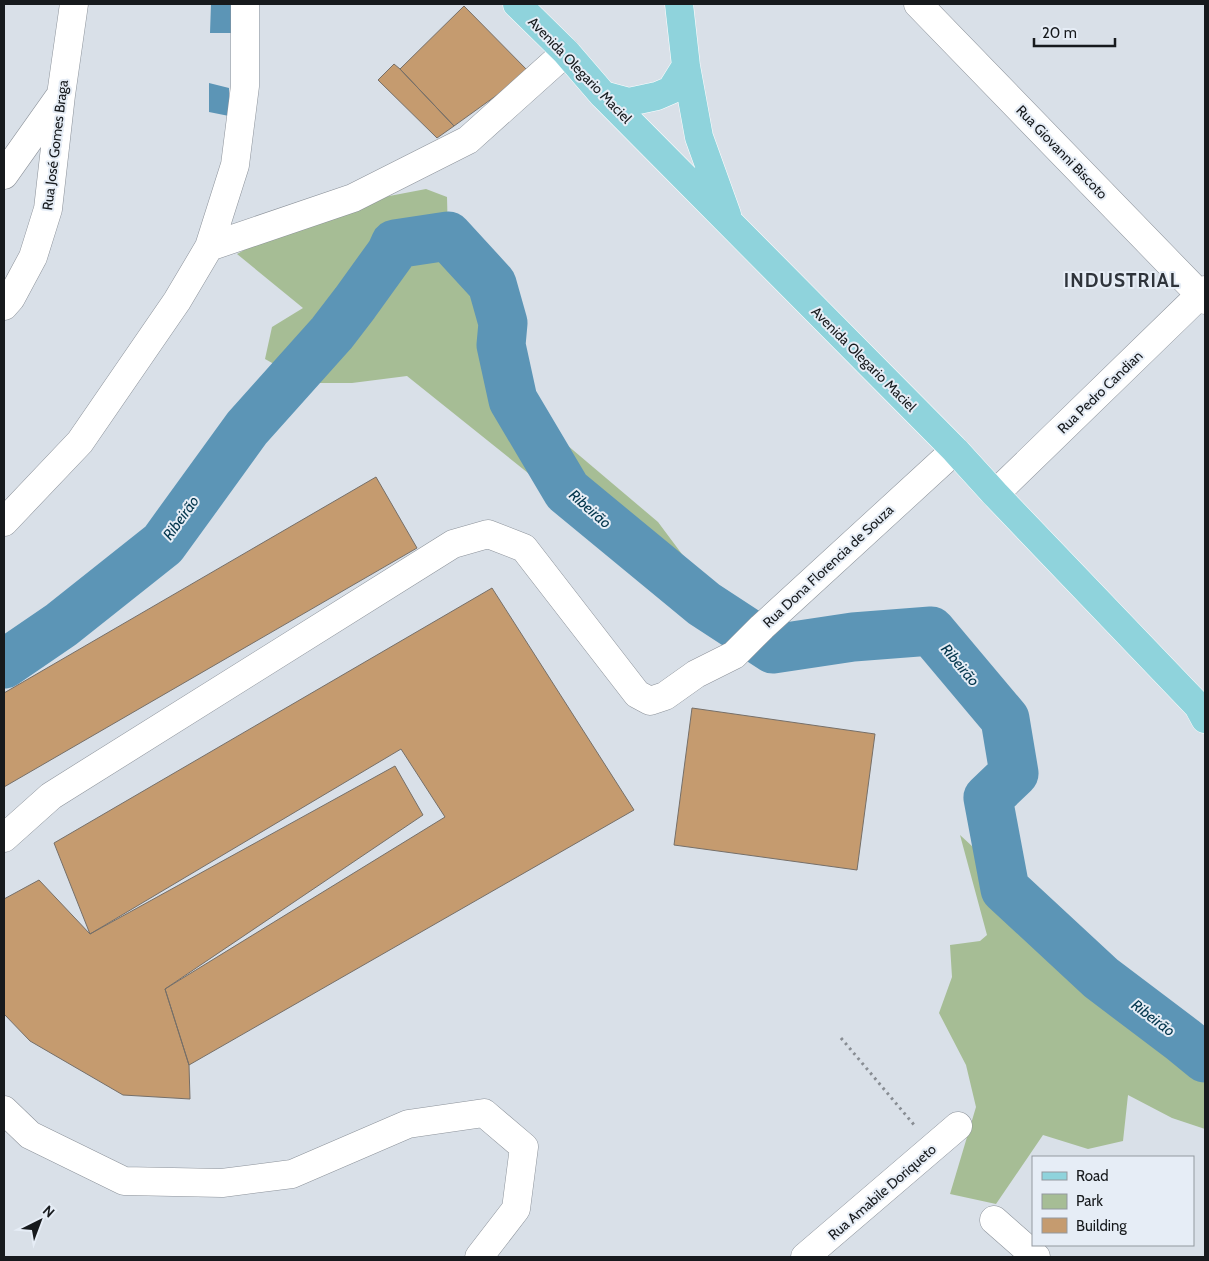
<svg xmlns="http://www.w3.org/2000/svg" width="1209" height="1261" font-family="Cabin,sans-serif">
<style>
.green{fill:#a6bd95}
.water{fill:#5c95b6}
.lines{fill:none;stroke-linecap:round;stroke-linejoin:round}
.river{stroke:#5c95b6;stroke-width:49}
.building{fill:#c59b6f;stroke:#766f68}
.minor-casing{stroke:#8c929a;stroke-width:29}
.major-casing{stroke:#fff;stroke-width:29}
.path{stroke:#888d93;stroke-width:3;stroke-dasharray:2.5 4;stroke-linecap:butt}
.minor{stroke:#fff;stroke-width:28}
.major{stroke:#8fd3dc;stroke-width:28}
.labels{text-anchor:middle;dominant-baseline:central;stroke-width:4;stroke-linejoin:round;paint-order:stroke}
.street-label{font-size:14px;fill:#171a1d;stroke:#e6edf6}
.water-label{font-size:15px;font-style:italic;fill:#02354c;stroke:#e6edf6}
.district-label{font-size:19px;font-weight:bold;letter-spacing:1px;fill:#2f343b;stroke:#e6edf6}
</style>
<rect width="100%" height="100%" fill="#d9e0e8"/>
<!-- green -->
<path class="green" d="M426 189 447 197 448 236 493 259 524 330V380L567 445 658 522 708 589 704 604 681 616 563 501 407 376 352 383H308L265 359 272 327 303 308 237 254 316 210Z
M960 835 1205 1061V1129L1172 1118 1128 1095 1123 1141 1088 1149 1043 1135 996 1204 950 1194 976 1107 966 1065 939 1013 952 977 950 945 980 941 987 935Z"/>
<!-- water -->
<path class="water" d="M211 4H233L231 33H210Z
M209 83 229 88V116L209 112Z"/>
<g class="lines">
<!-- river -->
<path class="river" d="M4 664 61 625 163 544 247 428 332 333 355 303 391 253 395 244 448 236 492 284 503 323 501 345 513 400 567 491 704 604 773 649 853 637 931 631 1005 719 1014 773 988 798 1005 889 1101 978 1183 1040 1205 1058"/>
</g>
<!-- building -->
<path class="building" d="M464 6 529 72 454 126 400 69Z
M394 64 400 69 454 126 437 138 378 80Z
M376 477 417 548 4 787V693Z
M492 588 634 810 189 1065 165 989 445 817 401 749 90 934 54 843Z
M692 708 875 734 857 870 674 845Z
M395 766 423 815 165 989 189 1065 190 1099 123 1095 30 1041 4 1014V899L39 880 90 934Z"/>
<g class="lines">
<!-- minor casing -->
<g class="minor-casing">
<path id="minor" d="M918 4 1205 300
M4 175 60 96
M209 247 353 198 468 140 566 52
M4 306 11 298 33 257 48 209 61 95 74 4
M995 494 1205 290
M4 522 80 442 177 301 209 247 235 165 245 86V4
M4 838 51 796 453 544 488 534 524 548 637 694 650 701 665 696 696 674 734 655 762 627 955 450
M4 1110 30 1135 124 1181 222 1183 292 1174 408 1124 484 1113 524 1147 516 1209 479 1257
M994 1220 1036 1257
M805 1257 958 1126"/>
</g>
<!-- major casing -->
<g class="major-casing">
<path id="major" d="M517 4 566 52 603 95 955 450 995 494 1198 706 1205 719
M679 4 686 66 699 137 727 215
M603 95 629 102 657 96 671 90 686 66"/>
</g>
<!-- path -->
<path class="path" d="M841 1038 915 1126"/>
<!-- minor -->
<use href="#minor" class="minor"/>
<!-- major -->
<use href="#major" class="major"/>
</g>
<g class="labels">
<!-- street labels -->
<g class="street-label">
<text transform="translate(580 70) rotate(46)">Avenida Olegario Maciel</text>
<text transform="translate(55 145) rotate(-83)">Rua José Gomes Braga</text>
<text transform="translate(1062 152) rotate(46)">Rua Giovanni Biscoto</text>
<text transform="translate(864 359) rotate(45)">Avenida Olegario Maciel</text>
<text transform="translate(1100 392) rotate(-44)">Rua Pedro Candian</text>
<text transform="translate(828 566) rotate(-43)">Rua Dona Florencia de Souza</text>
<text transform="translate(882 1192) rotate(-41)">Rua Amabile Doriqueto</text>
</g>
<!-- water labels -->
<g class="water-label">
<text transform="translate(590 509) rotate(41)">Ribeirão</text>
<text transform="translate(181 518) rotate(-54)">Ribeirão</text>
<text transform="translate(960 665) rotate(50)">Ribeirão</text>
<text transform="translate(1153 1018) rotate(37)">Ribeirão</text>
</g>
<!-- district labels -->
<g class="district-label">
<text x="1122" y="280">INDUSTRIAL</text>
</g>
</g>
<!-- border -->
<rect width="1209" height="1261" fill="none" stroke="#171a1d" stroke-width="10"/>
<!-- legend -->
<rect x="1032" y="1156" width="162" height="90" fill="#e6edf6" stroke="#93999f"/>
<rect x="1042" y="1172" width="25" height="8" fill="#8fd3dc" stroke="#93999f"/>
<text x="1076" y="1181" font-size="15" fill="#171a1d">Road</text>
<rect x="1042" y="1194" width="25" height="15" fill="#a6bd95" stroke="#93999f"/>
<text x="1076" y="1206" font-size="15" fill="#171a1d">Park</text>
<rect x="1042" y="1218" width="25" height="15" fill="#c59b6f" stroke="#93999f"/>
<text x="1076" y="1231" font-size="15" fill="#171a1d">Building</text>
<!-- north arrow -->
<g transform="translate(40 1221) rotate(42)" stroke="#e6edf6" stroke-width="4" paint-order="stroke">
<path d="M0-4L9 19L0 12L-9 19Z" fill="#171a1d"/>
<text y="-8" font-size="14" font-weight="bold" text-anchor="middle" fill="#171a1d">N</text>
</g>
<!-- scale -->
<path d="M1034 38v8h81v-8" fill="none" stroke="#171a1d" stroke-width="2.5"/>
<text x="1042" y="38" font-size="15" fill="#171a1d" stroke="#e6edf6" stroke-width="4" paint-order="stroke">20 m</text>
</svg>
